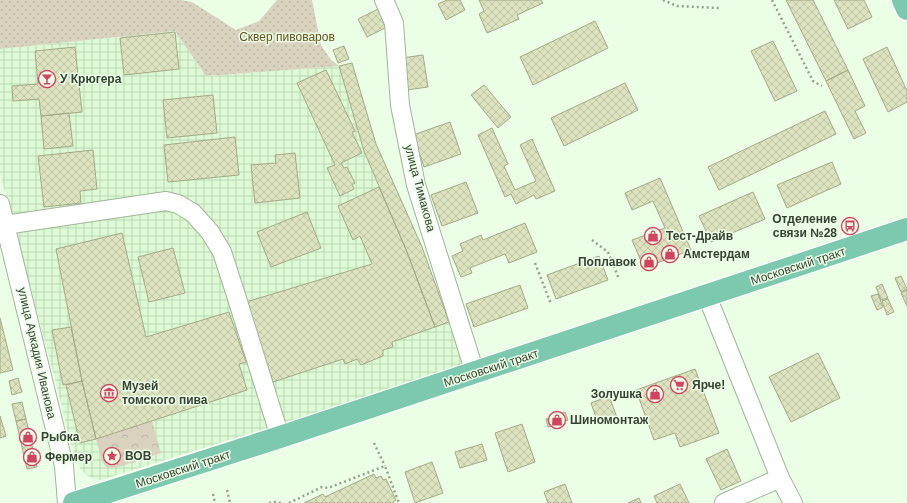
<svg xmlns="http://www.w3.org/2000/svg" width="907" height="503" font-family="Helvetica,sans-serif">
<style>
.industrial{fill:url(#industrial-grid)}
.forest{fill:url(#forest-crowns)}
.park{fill:url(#park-dots)}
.building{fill:url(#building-cross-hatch);stroke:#a4a986}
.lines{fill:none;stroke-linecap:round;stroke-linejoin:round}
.minor-casing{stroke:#9fb699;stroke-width:20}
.major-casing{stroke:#fff;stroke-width:24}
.path{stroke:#94a290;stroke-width:2.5;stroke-dasharray:2 3;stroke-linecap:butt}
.minor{stroke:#fff;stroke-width:18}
.major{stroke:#7cc9af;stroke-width:22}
.labels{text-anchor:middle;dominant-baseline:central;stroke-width:3;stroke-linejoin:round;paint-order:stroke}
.park-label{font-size:12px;fill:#64521f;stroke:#ebffe6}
.poi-label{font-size:12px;font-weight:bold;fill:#374034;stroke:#ebffe6;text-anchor:start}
.street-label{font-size:12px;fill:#374034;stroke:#ebffe6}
</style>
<defs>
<pattern id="industrial-grid" width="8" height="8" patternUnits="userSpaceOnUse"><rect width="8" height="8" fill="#dcfad4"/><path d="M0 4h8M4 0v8" fill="none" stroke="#bdd7b7"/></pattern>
<pattern id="forest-crowns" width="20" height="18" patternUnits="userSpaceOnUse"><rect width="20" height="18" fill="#d9d2be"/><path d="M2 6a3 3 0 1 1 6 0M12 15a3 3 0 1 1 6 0" fill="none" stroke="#bbb5a4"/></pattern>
<pattern id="park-dots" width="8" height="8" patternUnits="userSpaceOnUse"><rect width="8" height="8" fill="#d9d2be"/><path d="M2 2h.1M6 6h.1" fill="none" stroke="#bbb5a4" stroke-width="1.8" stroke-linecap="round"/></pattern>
<pattern id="building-cross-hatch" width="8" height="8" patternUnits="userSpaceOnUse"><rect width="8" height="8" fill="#dee3bf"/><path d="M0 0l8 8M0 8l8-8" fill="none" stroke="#bfc4a5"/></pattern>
</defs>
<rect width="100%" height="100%" fill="#ebffe6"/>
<!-- industrial -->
<path class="industrial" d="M175 31 206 76 339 66 352 63 376 144 422 247 449 322 463 367 101 480 94 479 86 475 80 468 76 460 71 445 57 387 0 174V49Z"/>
<!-- forest -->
<path class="forest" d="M152 421 161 453 122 466 113 468 106 467 102 461 96 439Z"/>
<!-- park -->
<path class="park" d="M0 0H181L192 2 236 30 259 21 277 0H312L321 45 331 60 339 66 206 76 175 31 0 49Z"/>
<!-- building -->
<path class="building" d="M447 0H460L465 10 446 20 438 4Z
M479 0H541L543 3 517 15 519 19 487 33 479 14 484 11Z
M786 0H813L848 70 826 81Z
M834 0H864L872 17 848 29Z
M378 9 387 27 367 37 358 19Z
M595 21 608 48 533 85 520 57Z
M175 32 179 69 124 75 120 38Z
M773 41 797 91 775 101 751 51Z
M344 46 349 59 338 63 333 50Z
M75 47 82 112 41 116 39 99 13 101 12 86 38 84 35 51Z
M887 47 907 91V102L888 112 863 59Z
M423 55 428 87 407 90 402 58Z
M352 63 376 144 422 247 449 322 435 327 407 252 364 151 339 66Z
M326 70 355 131 352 132 362 153 341 163 344 168 347 167 355 183 352 185 354 189 340 196 327 168 335 165 297 83Z
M848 70 865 106 855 111 866 133 854 139 826 81Z
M625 83 638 110 564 146 551 118Z
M484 85 511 117 498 128 471 95Z
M213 95 217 133 167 138 163 100Z
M825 111 836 134 719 190 708 167Z
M69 113 73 146 44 149 41 116Z
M450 122 461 154 424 167 413 135Z
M492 128 508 164 504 166 515 190 536 181 520 145 532 139 555 191 536 199 534 195 516 204 511 194 505 197 478 135Z
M235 137 239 175 168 182 164 145Z
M93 150 97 189 80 191 81 203 44 207 38 156Z
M295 153 300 198 255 203 251 165 276 163 275 155Z
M832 162 841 184 787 208 777 185Z
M660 178 691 250 644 268 632 240 665 228 653 201 632 210 625 193Z
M466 182 478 213 442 226 431 195Z
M379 187 407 252 435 327 392 342 393 347 383 350V356L361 365 357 359 345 364 343 359 273 382 246 302 372 264 360 236 353 240 338 206Z
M753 192 765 219 711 242 699 216Z
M307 212 321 248 271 267 257 232Z
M525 223 537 252 509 263 505 254 470 268 472 273 461 277 452 256 463 251 460 244 481 235 483 240Z
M122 233 146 337 229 312 246 362 239 364 247 390 96 439 82 381 56 249Z
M173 248 185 293 149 302 138 257Z
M599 256 608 280 556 299 547 275Z
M901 276 907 289 901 292 895 278Z
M882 284 888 298 881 300 876 287Z
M520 285 528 308 474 327 466 304Z
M907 290V306L901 293Z
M878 294 883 307 877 310 871 296Z
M888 299 894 312 887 315 882 301Z
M0 318 13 370 0 373Z
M71 327 82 381 63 385 52 330Z
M818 353 840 398 791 422 769 377Z
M695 369 719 433 680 447 675 433 654 440 636 390Z
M18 378 22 392 12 395 9 381Z
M82 381 96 439 80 443 66 385Z
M609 396 618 420 612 423 610 418 598 423 591 403Z
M22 402 26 419 16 421 12 404Z
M565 412 568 420 548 427 546 419Z
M0 416 6 436 0 438Z
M26 419 37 467 27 469 16 421Z
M522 424 535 462 508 472 495 433Z
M482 444 487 460 460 468 455 452Z
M727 449 741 481 721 490 706 459Z
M432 462 443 493 415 503 405 472Z
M374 474 376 478 381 476 383 480 386 479 396 500 393 502 394 503H304L323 494 325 497Z
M565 484 572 503H548L544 492Z
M680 484 689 503H657L654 496Z
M639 498 641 503H628Z"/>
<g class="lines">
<!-- minor casing -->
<g class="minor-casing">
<path id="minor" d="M384 0 394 23 400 105 416 185 475 373
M0 204 64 466 67 503
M5 225 166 201 178 204 193 213 210 232 222 252 235 292 280 437
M707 296 780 478 793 503
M724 503 780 478"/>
</g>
<!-- major casing -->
<g class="major-casing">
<path id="major" d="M903 0 907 9
M74 503 280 437 907 229"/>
</g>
<!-- path -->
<path class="path" d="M663 0 677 6 719 8
M772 0 813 81 822 86
M592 240 608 252 619 279
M535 263 551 304
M374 443 385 466
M227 490 230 503
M213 494 215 503
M269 503 275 502 281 503
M289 503 322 487 328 488 385 466 399 503"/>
<!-- minor -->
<use href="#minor" class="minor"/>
<!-- major -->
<use href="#major" class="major"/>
</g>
<!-- icons -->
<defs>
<g id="bar-ring" transform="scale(0.9)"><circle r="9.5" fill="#ebffe6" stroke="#d3435f" stroke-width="1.5"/><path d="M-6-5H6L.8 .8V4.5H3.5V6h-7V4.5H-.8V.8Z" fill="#d3435f"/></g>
<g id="bus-ring" transform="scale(0.9)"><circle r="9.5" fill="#ebffe6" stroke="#d3435f" stroke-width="1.5"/><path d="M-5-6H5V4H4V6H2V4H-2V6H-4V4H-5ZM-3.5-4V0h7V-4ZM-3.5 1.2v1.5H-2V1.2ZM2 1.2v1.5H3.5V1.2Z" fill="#d3435f"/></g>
<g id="shop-ring" transform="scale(0.9)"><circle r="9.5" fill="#ebffe6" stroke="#d3435f" stroke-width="1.5"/><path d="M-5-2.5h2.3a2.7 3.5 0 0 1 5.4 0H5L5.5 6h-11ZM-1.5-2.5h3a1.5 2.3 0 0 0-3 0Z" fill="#d3435f"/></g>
<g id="supermarket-ring" transform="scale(0.9)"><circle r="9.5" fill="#ebffe6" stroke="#d3435f" stroke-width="1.5"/><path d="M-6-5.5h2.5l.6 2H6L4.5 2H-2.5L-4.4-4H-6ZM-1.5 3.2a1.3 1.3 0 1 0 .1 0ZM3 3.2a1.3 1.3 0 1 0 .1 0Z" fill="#d3435f"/></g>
<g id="museum-ring" transform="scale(0.9)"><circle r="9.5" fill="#ebffe6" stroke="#d3435f" stroke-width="1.5"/><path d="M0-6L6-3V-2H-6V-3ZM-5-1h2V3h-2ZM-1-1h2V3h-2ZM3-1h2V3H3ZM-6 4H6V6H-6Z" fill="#d3435f"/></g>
<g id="sight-ring" transform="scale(0.9)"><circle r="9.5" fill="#ebffe6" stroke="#d3435f" stroke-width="1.5"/><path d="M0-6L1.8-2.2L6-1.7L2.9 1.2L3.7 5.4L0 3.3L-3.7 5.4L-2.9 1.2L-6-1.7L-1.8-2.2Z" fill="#d3435f"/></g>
</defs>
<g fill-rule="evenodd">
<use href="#bar-ring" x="47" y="79"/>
<use href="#bus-ring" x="850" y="226"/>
<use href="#shop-ring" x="653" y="236"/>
<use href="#shop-ring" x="670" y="254"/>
<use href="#shop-ring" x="649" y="262"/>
<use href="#supermarket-ring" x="679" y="385"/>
<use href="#museum-ring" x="109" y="393"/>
<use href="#shop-ring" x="655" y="394"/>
<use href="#shop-ring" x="557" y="420"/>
<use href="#shop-ring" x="28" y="437"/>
<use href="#sight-ring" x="112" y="456"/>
<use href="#shop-ring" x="32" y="457"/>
</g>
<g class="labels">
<!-- park labels -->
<g class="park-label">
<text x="287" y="37">Сквер пивоваров</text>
</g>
<!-- poi labels -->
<g class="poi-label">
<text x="60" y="79">У Крюгера</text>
<text x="837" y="219" text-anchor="end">Отделение<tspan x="837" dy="14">связи №28</tspan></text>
<text x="666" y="236">Тест-Драйв</text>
<text x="683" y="254">Амстердам</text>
<text x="636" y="262" text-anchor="end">Поплавок</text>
<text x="692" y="385">Ярче!</text>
<text x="122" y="386">Музей<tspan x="122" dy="14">томского пива</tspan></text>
<text x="642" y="394" text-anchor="end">Золушка</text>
<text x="570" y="420">Шиномонтаж</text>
<text x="41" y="437">Рыбка</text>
<text x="125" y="456">ВОВ</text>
<text x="45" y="457">Фермер</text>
</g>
<!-- street labels -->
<g class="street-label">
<text transform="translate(420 188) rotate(75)">улица Тимакова</text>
<text transform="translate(798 266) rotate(-18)">Московский тракт</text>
<text transform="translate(37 353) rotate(77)">улица Аркадия Иванова</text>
<text transform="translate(491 368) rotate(-18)">Московский тракт</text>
<text transform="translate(183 469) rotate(-18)">Московский тракт</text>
</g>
</g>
</svg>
